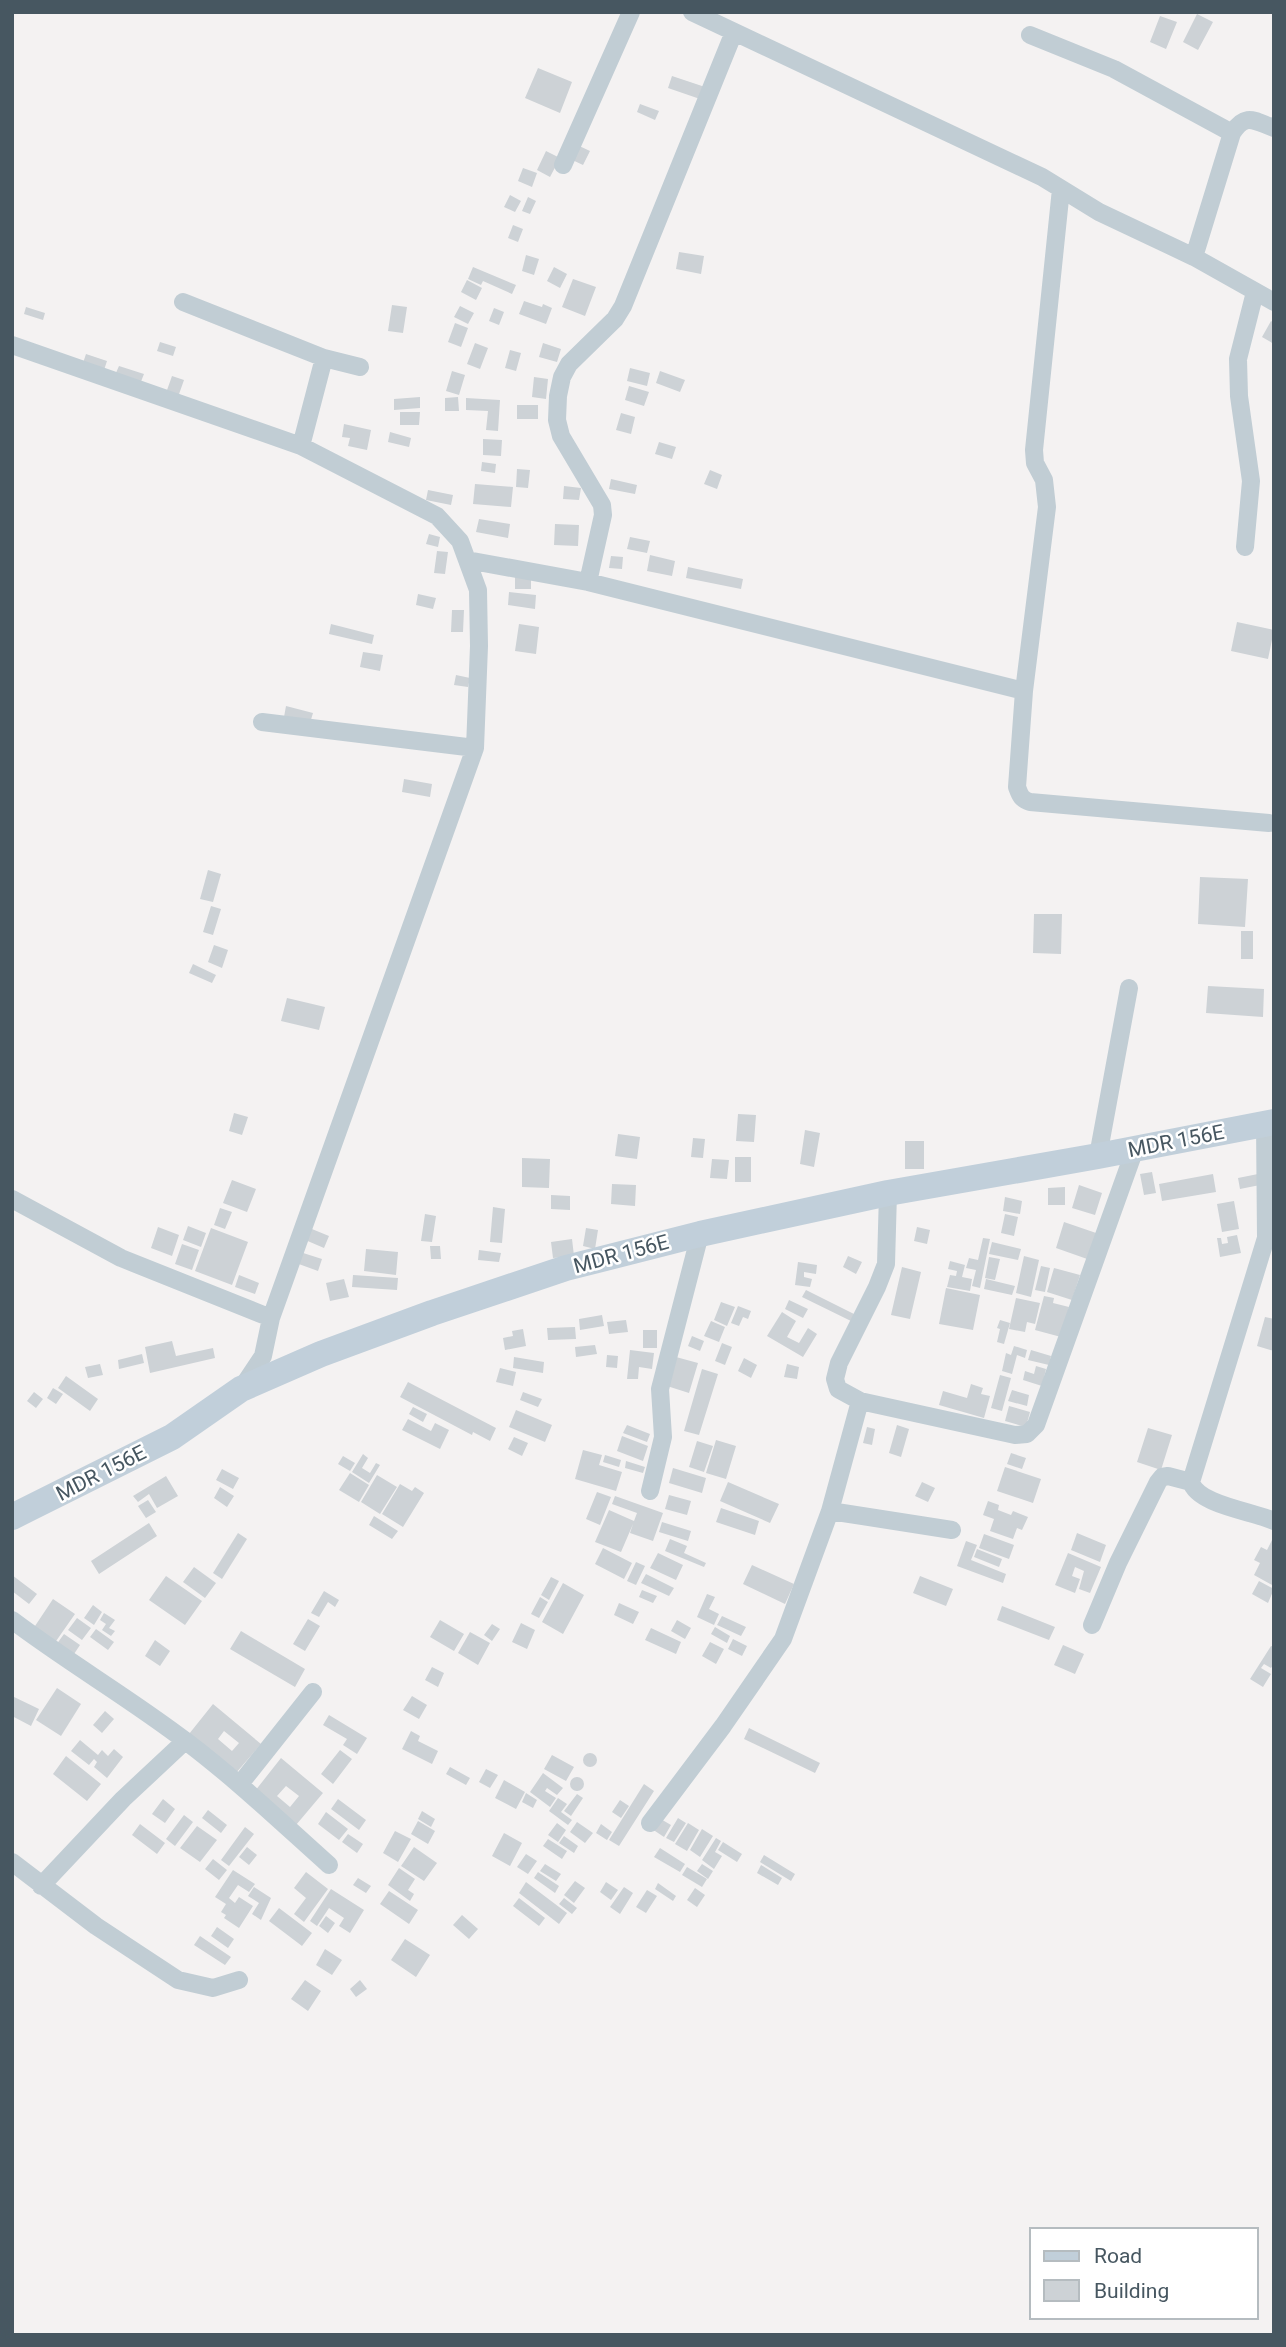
<svg xmlns="http://www.w3.org/2000/svg" width="1286" height="2347" font-family="Roboto,sans-serif">
<style>
.building{fill:#cdd2d6;fill-rule:evenodd}
.lines{fill:none;stroke-linecap:round;stroke-linejoin:round}
.minor{stroke:#c1cdd4;stroke-width:18}
.secondary{stroke:#c1cfda;stroke-width:26}
.labels{text-anchor:middle;dominant-baseline:central;stroke-width:5;stroke-linejoin:round;paint-order:stroke}
.street-label{font-size:21px;fill:#475761;stroke:#fff}
</style>
<rect width="100%" height="100%" fill="#f4f2f2"/>
<!-- building -->
<path class="building" d="M1197 14 1213 22 1198 50 1183 42Z
M1160 16 1177 22 1166 49 1150 42Z
M538 68 572 82 560 113 525 98Z
M672 76 705 87 700 99 668 88Z
M640 104 659 111 655 120 637 112Z
M575 144 590 151 583 165 568 158Z
M546 151 560 158 550 177 537 170Z
M523 168 537 173 532 187 518 181Z
M510 195 521 201 515 212 504 207Z
M528 197 536 201 530 214 522 211Z
M513 225 523 229 518 242 508 238Z
M679 252 704 256 701 274 676 269Z
M526 255 539 259 534 275 522 271Z
M473 267 516 285 512 294 483 281 481 285 468 279Z
M554 267 567 274 560 288 547 281Z
M573 279 596 287 585 316 562 307Z
M467 280 482 288 476 300 461 292Z
M524 301 542 307 543 304 552 308 546 324 519 314Z
M392 305 407 307 403 333 388 331Z
M460 306 474 313 468 324 454 317Z
M26 307 45 313 43 320 24 314Z
M494 308 504 312 499 325 489 321Z
M1271 321 1274 323V344L1262 337Z
M455 323 468 328 461 347 448 342Z
M160 342 176 347 173 356 157 351Z
M475 343 488 348 480 369 467 364Z
M543 343 561 349 557 362 539 357Z
M510 350 521 353 516 371 505 368Z
M86 354 107 361 104 370 83 363Z
M119 366 144 374 140 384 115 375Z
M630 368 650 373 647 386 627 381Z
M452 371 465 375 459 395 446 391Z
M660 371 685 380 680 392 656 383Z
M172 376 184 380 178 397 166 393Z
M534 377 548 379 546 399 532 397Z
M629 386 649 392 644 406 625 400Z
M420 397V408L394 410V399Z
M458 397 459 411H445V398Z
M466 398 500 400 498 431 486 430 488 411 466 410Z
M517 405H538V419H517Z
M400 412H420L419 425H400Z
M621 413 635 417 631 434 616 430Z
M344 424 371 430 367 450 348 446 350 438 342 437Z
M390 432 411 438 409 447 388 442Z
M483 439 502 440 501 456 483 455Z
M659 442 676 447 672 459 655 454Z
M482 462 496 464 495 473 481 471Z
M517 469 530 470 528 488 516 487Z
M710 470 722 475 717 489 704 484Z
M611 479 637 485 635 494 609 489Z
M475 484 513 487 511 507 473 504Z
M564 486 581 488 579 500 563 499Z
M428 490 453 495 451 505 426 500Z
M479 519 510 524 508 538 476 532Z
M555 524 579 525 578 546 554 545Z
M429 534 440 537 438 547 426 544Z
M630 537 650 541 647 553 627 549Z
M437 551 448 552 445 574 434 573Z
M650 555 675 561 672 576 647 571Z
M611 556 623 557 622 569 609 568Z
M688 567 743 579 741 589 686 578Z
M515 573 531 574V589H515Z
M509 592 536 595 535 609 508 605Z
M418 594 436 598 433 609 416 605Z
M452 610H464L463 632H451Z
M1237 622 1274 630 1268 659 1231 651Z
M331 624 374 635 372 644 329 634Z
M519 624 539 627 536 654 515 651Z
M363 652 383 655 380 671 360 667Z
M456 675 470 678 468 687 454 685Z
M286 706 313 713 310 723 284 717Z
M404 779 432 784 430 797 402 792Z
M208 870 221 874 213 902 200 899Z
M1200 877 1248 879 1245 927 1198 924Z
M211 906 221 909 213 935 203 932Z
M1034 914H1062L1061 954 1033 953Z
M1241 931H1253V959H1241Z
M214 945 228 950 222 968 208 962Z
M193 964 216 975 212 983 189 973Z
M1208 986 1264 989 1263 1017 1206 1013Z
M287 998 325 1007 319 1030 281 1021Z
M234 1113 248 1117 242 1135 229 1131Z
M738 1114 756 1115 754 1142 736 1141Z
M805 1130 820 1133 814 1167 800 1164Z
M618 1134 640 1137 637 1159 615 1156Z
M693 1138 705 1139 703 1158 691 1157Z
M905 1141H924V1169H905Z
M735 1157H751V1182H735Z
M522 1158 550 1159 549 1188 522 1187Z
M712 1159 729 1160 727 1179 710 1178Z
M1152 1172 1156 1193 1144 1195 1140 1174Z
M1213 1174 1216 1192 1162 1201 1159 1184Z
M1258 1174 1260 1185 1240 1189 1238 1178Z
M232 1180 256 1189 247 1212 223 1203Z
M612 1184 636 1185 635 1206 611 1204Z
M1079 1185 1102 1193 1095 1215 1072 1208Z
M1065 1187V1205H1048V1188Z
M551 1195 570 1196V1210L551 1209Z
M1005 1197 1022 1201 1020 1214 1003 1211Z
M1234 1201 1239 1229 1222 1232 1217 1204Z
M493 1207 505 1209 502 1243 490 1242Z
M220 1208 232 1212 225 1229 214 1225Z
M425 1214 436 1216 432 1242 421 1241Z
M1005 1214 1018 1217 1014 1236 1001 1233Z
M1064 1222 1099 1234 1090 1260 1056 1248Z
M188 1226 206 1233 201 1247 183 1240Z
M158 1227 179 1235 172 1256 151 1248Z
M307 1227 329 1236 324 1248 303 1239Z
M917 1227 930 1230 927 1244 914 1241Z
M211 1228 248 1242 232 1285 195 1271Z
M586 1228 598 1230 595 1249 583 1246Z
M1237 1235 1241 1253 1220 1257 1217 1238H1221L1222 1244 1228 1243 1227 1237Z
M983 1238 990 1239 980 1288 972 1286 976 1270 966 1268 969 1258 978 1260Z
M572 1239 574 1256 553 1258 551 1242Z
M992 1242 1021 1249 1018 1260 989 1254Z
M182 1244 199 1250 192 1270 175 1264Z
M430 1246H440L441 1259H431Z
M366 1249 398 1252 396 1275 364 1271Z
M479 1250 501 1253 499 1262 478 1260Z
M300 1252 322 1259 318 1271 296 1263Z
M848 1256 862 1262 856 1274 843 1267Z
M1024 1256 1039 1260 1031 1297 1016 1293Z
M989 1257 1000 1259 995 1280 985 1278Z
M950 1261 965 1265 962 1277 972 1279 970 1291 947 1287 950 1275 956 1276 957 1271 948 1269Z
M798 1262 817 1265 816 1274 804 1272V1277L812 1279 810 1287 795 1285Z
M1041 1266 1050 1268 1045 1292 1035 1290Z
M902 1267 921 1272 910 1319 891 1315Z
M1054 1268 1080 1275 1072 1300 1047 1292Z
M239 1275 259 1283 255 1294 235 1287Z
M353 1275 398 1278 397 1290 352 1287Z
M344 1279 349 1297 330 1301 326 1283Z
M986 1279 1015 1286 1012 1295 984 1289Z
M946 1288 980 1295 973 1330 939 1324Z
M806 1290 856 1315 853 1322 802 1297Z
M1044 1296 1054 1298 1053 1303 1069 1307 1061 1337 1035 1330Z
M1016 1298 1040 1303 1035 1324 1027 1322 1025 1332 1009 1329Z
M789 1300 808 1309 803 1318 785 1309Z
M721 1302 735 1307 727 1326 714 1320Z
M738 1306 751 1311 748 1319 743 1317 739 1326 731 1323Z
M782 1312 796 1321 787 1337 799 1343 808 1328 817 1334 803 1357 767 1336Z
M602 1315 604 1326 580 1330 579 1319Z
M1265 1317 1274 1319V1351L1257 1346Z
M626 1320 628 1332 609 1334 607 1322Z
M1000 1320 1010 1323 1004 1344 997 1342 1000 1329 997 1328Z
M711 1321 725 1327 719 1342 704 1336Z
M575 1327 576 1339 548 1340 547 1328Z
M523 1329 526 1346 505 1350 503 1338 513 1336 512 1331Z
M643 1330H657V1348H643Z
M692 1336 704 1341 700 1351 688 1346Z
M172 1341 176 1356 213 1348 215 1358 150 1373 145 1347Z
M722 1343 732 1347 725 1365 715 1361Z
M595 1345 597 1354 576 1357 575 1347Z
M1014 1346 1027 1350 1025 1358 1017 1355 1012 1374 1002 1371 1006 1353 1011 1355Z
M630 1350 654 1353 652 1369 639 1367 638 1379H627Z
M1031 1350 1051 1356 1049 1365 1028 1360Z
M142 1354 144 1363 119 1369 118 1360Z
M607 1355 618 1356 617 1368 606 1367Z
M514 1357 544 1362 543 1373 513 1368Z
M676 1357 698 1363 689 1393 667 1386Z
M744 1358 757 1365 751 1378 738 1371Z
M100 1364 103 1375 88 1378 85 1367Z
M787 1364 799 1367 797 1379 784 1377Z
M1036 1366 1046 1369 1042 1386 1023 1380 1025 1371 1034 1374Z
M500 1368 516 1372 513 1386 496 1382Z
M702 1369 718 1374 699 1435 684 1431Z
M1000 1375 1011 1378 1002 1411 991 1408Z
M66 1376 98 1399 90 1411 58 1388Z
M408 1382 496 1428 490 1441 473 1432 472 1435 400 1397Z
M971 1384 983 1388 981 1394 990 1396 984 1418 939 1405 943 1391 967 1398Z
M53 1388 63 1394 56 1404 47 1398Z
M1012 1390 1029 1395 1027 1406 1008 1401Z
M34 1392 43 1399 36 1408 27 1401Z
M523 1392 542 1399 538 1407 520 1400Z
M1009 1406 1030 1412 1026 1427 1005 1421Z
M413 1407 427 1414 423 1422 409 1414Z
M516 1410 552 1425 545 1442 509 1427Z
M408 1419 431 1431 435 1423 449 1430 440 1449 402 1430Z
M627 1425 650 1434 647 1442 623 1433Z
M897 1425 909 1429 901 1457 889 1453Z
M867 1427 875 1429 872 1445 863 1443Z
M1148 1428 1172 1435 1161 1470 1137 1462Z
M622 1436 648 1446 643 1461 617 1451Z
M514 1437 528 1443 522 1456 508 1449Z
M716 1440 736 1446 726 1479 706 1473Z
M697 1441 713 1446 704 1472 689 1467Z
M583 1450 602 1455 599 1465 622 1472 616 1491 575 1479Z
M1011 1453 1026 1458 1022 1469 1007 1464Z
M363 1454 368 1458 362 1468 370 1473 376 1463 380 1465 369 1483 352 1472Z
M605 1455 621 1460 619 1467 603 1462Z
M343 1456 355 1463 350 1471 338 1464Z
M626 1461 645 1467 643 1473 625 1468Z
M1005 1467 1041 1479 1033 1503 997 1491Z
M673 1468 706 1478 702 1493 669 1483Z
M222 1469 239 1478 233 1489 216 1480Z
M350 1473 369 1485 359 1502 339 1490Z
M377 1475 397 1487 380 1514 361 1502Z
M166 1476 178 1496 157 1508 149 1494 138 1502 133 1496Z
M728 1482 779 1504 770 1523 720 1501Z
M922 1482 935 1488 928 1502 915 1496Z
M400 1484 412 1491 415 1487 424 1493 403 1527 382 1514Z
M220 1487 234 1496 227 1507 214 1498Z
M597 1492 611 1497 600 1525 586 1519Z
M669 1495 691 1501 687 1515 665 1509Z
M615 1496 663 1513 653 1541 630 1533 633 1524 621 1552 595 1542 609 1510 634 1521 637 1513 612 1504Z
M148 1500 156 1512 146 1518 138 1506Z
M988 1501 999 1505 998 1510 1011 1515 1013 1511 1028 1517 1022 1530 1017 1528 1013 1539 990 1531 994 1519 983 1515Z
M721 1508 759 1521 755 1535 716 1522Z
M374 1516 398 1531 392 1539 369 1525Z
M662 1522 691 1531 688 1541 659 1532Z
M149 1523 157 1536 99 1574 91 1561Z
M238 1533 247 1539 222 1579 213 1573Z
M1077 1533 1106 1545 1100 1562 1071 1550Z
M984 1534 1014 1545 1009 1559 979 1548Z
M1274 1536V1586L1254 1575 1260 1563 1254 1560 1261 1547 1267 1550Z
M670 1539 687 1546 684 1553 706 1563 704 1567 665 1551Z
M966 1541 977 1545 971 1560 1006 1574 1003 1583 957 1566Z
M603 1548 632 1563 624 1579 595 1564Z
M977 1549 1002 1559 999 1567 974 1557Z
M658 1553 683 1565 676 1580 650 1568Z
M1068 1553 1101 1567 1090 1593 1079 1589 1084 1571 1075 1567 1072 1576 1080 1579 1075 1593 1055 1585Z
M636 1562 645 1566 636 1585 627 1581Z
M752 1565 794 1584 785 1604 743 1584Z
M194 1567 216 1583 205 1598 183 1582Z
M646 1574 674 1588 669 1596 641 1583Z
M12 1575 37 1594 29 1604 12 1591Z
M166 1576 202 1601 185 1625 149 1600Z
M920 1576 953 1589 946 1606 913 1593Z
M551 1577 559 1581 549 1600 541 1595Z
M1259 1581 1274 1589 1268 1603 1252 1594Z
M563 1583 584 1595 563 1634 542 1622Z
M642 1590 657 1596 653 1603 639 1597Z
M324 1591 339 1600 335 1607 328 1602 319 1617 311 1613Z
M707 1594 715 1597 709 1609 719 1614 714 1625 697 1617Z
M540 1597 548 1602 539 1618 531 1614Z
M53 1599 75 1614 54 1644 33 1629Z
M619 1603 639 1612 633 1624 614 1615Z
M93 1605 102 1612 94 1625 84 1618Z
M1002 1606 1055 1627 1049 1640 997 1620Z
M104 1613 115 1620 109 1628 115 1631 111 1636 102 1630 106 1624 100 1620Z
M722 1616 746 1627 741 1636 717 1625Z
M77 1618 91 1628 82 1640 68 1630Z
M308 1619 320 1626 305 1651 293 1644Z
M440 1620 464 1634 454 1651 430 1637Z
M677 1620 691 1628 685 1639 671 1631Z
M521 1623 535 1630 527 1649 512 1642Z
M492 1624 500 1629 492 1641 484 1635Z
M715 1627 730 1636 727 1643 711 1634Z
M651 1628 681 1642 676 1654 645 1640Z
M96 1629 114 1642 108 1650 90 1637Z
M241 1631 305 1669 295 1687 230 1649Z
M470 1632 490 1643 478 1665 458 1653Z
M64 1634 80 1645 72 1657 56 1645Z
M733 1639 747 1646 742 1656 728 1649Z
M155 1640 170 1651 160 1666 145 1656Z
M710 1642 724 1649 716 1664 702 1656Z
M1063 1645 1084 1654 1075 1674 1054 1665Z
M1271 1646 1274 1647V1664L1271 1668 1264 1664 1261 1668 1271 1674 1263 1687 1250 1679Z
M432 1667 444 1673 438 1687 425 1680Z
M57 1688 81 1704 61 1736 36 1720Z
M12 1696 39 1709 31 1726 12 1716Z
M412 1696 427 1705 419 1719 403 1710Z
M213 1704 261 1744 236 1773 189 1734ZM224 1731 239 1743 232 1751 218 1739Z
M105 1711 114 1719 102 1733 93 1725Z
M329 1715 367 1738 357 1754 343 1745 347 1739 323 1725Z
M749 1728 820 1763 815 1773 744 1739Z
M411 1731 420 1736 418 1741 438 1751 432 1764 402 1749Z
M80 1740 98 1755 102 1750 108 1756 114 1749 123 1757 107 1778 94 1767 97 1762 94 1759 89 1765 71 1751Z
M340 1750 352 1759 333 1784 321 1774Z
M583 1760a7 7 0 1 1 14 0a7 7 0 1 1-14 0Z
M552 1755 574 1767 566 1781 544 1769Z
M66 1756 101 1784 87 1801 53 1774Z
M281 1758 323 1793 296 1825 255 1791ZM286 1786 299 1796 290 1807 277 1796Z
M450 1767 470 1778 466 1785 446 1774Z
M486 1769 498 1775 490 1788 479 1782Z
M543 1773 563 1788 557 1795 547 1788 545 1791 556 1798 550 1807 530 1792Z
M570 1784a7 7 0 1 1 14 0a7 7 0 1 1-14 0Z
M504 1780 525 1792 516 1809 495 1798Z
M644 1784 654 1791 619 1846 609 1840Z
M526 1793 537 1800 533 1808 522 1802Z
M577 1794 583 1798 571 1816 564 1811Z
M558 1798 567 1804 561 1812 572 1820 568 1825 549 1811Z
M163 1799 175 1809 165 1823 152 1814Z
M338 1799 366 1820 359 1830 331 1809Z
M620 1800 629 1806 621 1818 612 1812Z
M208 1810 227 1825 221 1833 202 1818Z
M422 1811 435 1819 431 1827 418 1819Z
M326 1812 348 1829 339 1840 318 1824Z
M184 1815 193 1822 175 1846 166 1839Z
M659 1818 671 1825 664 1837 652 1829Z
M678 1818 686 1823 674 1842 666 1838Z
M418 1821 435 1831 428 1844 411 1834Z
M577 1822 593 1833 585 1843 570 1832Z
M557 1823 566 1830 558 1842 548 1835Z
M688 1823 699 1830 687 1851 675 1844Z
M140 1824 165 1843 157 1854 132 1835Z
M601 1824 612 1832 607 1840 596 1833Z
M197 1826 217 1840 200 1862 180 1848Z
M245 1827 254 1834 229 1866 221 1860Z
M702 1829 713 1836 700 1857 690 1850Z
M395 1831 411 1839 398 1862 383 1853Z
M504 1833 522 1843 510 1866 492 1856Z
M348 1834 363 1844 357 1853 342 1842Z
M564 1836 578 1846 574 1853 559 1843Z
M716 1838 721 1841 715 1852 722 1856 714 1869 702 1860Z
M548 1839 567 1851 562 1859 543 1846Z
M723 1842 742 1854 737 1862 718 1850Z
M247 1847 257 1855 249 1865 239 1857Z
M414 1847 437 1863 424 1881 401 1866Z
M660 1848 685 1864 680 1872 654 1857Z
M526 1854 537 1861 528 1874 517 1867Z
M764 1855 795 1874 791 1881 760 1862Z
M213 1859 227 1870 219 1880 205 1869Z
M545 1864 561 1874 556 1881 540 1871Z
M702 1864 713 1871 708 1879 697 1871Z
M761 1865 782 1878 778 1885 757 1873Z
M687 1867 707 1879 702 1887 682 1875Z
M399 1868 415 1879 408 1890 414 1894 410 1901 388 1885Z
M233 1870 255 1884 249 1892 238 1885 229 1898 235 1903 239 1897 253 1906 239 1928 224 1918 226 1915 221 1912 226 1904 215 1897Z
M306 1872 328 1889 304 1922 294 1914 306 1898 294 1888Z
M538 1872 559 1886 555 1893 534 1878Z
M358 1878 371 1886 366 1893 353 1885Z
M575 1881 585 1888 574 1903 564 1895Z
M526 1882 567 1913 559 1924 519 1893Z
M606 1882 618 1890 611 1900 600 1892Z
M658 1883 676 1896 673 1901 655 1889Z
M254 1887 271 1898 261 1920 252 1914 259 1903 248 1896Z
M624 1887 633 1893 620 1914 610 1907Z
M695 1888 705 1895 697 1907 687 1900Z
M331 1889 364 1910 350 1933 339 1926 344 1918 329 1908 317 1926 310 1921Z
M647 1890 657 1896 646 1913 636 1907Z
M389 1891 418 1910 409 1924 380 1904Z
M519 1898 545 1918 539 1926 513 1906Z
M564 1898 577 1908 572 1914 559 1904Z
M279 1908 312 1933 302 1946 269 1921Z
M462 1915 478 1929 469 1939 453 1925Z
M326 1916 335 1923 328 1933 319 1926Z
M217 1927 234 1939 228 1948 211 1936Z
M200 1936 231 1957 225 1965 194 1945Z
M405 1939 430 1955 416 1977 391 1960Z
M325 1949 342 1960 332 1975 316 1965Z
M305 1980 321 1991 308 2011 291 1999Z
M360 1980 367 1989 356 1997 350 1989Z"/>
<g class="lines">
<!-- minor -->
<path class="minor" d="M692 12 1042 177 1099 212 1194 257 1274 302
M1030 35 1114 69 1232 133
M563 165 631 12
M1061 189 1034 450 1035 463 1044 480 1047 507 1024 691 1017 787C1020 795 1021 799 1030 802L1269 823
M1194 257 1232 133C1246 112 1254 121 1274 128
M183 302 324 358 360 367
M12 345 301 446 437 516 460 541 478 590 479 646 475 748 271 1318 263 1356 241 1389
M301 446 324 358
M1245 547 1251 481 1239 396 1238 359 1255 292
M467 560 588 582 1024 691
M588 582 603 515 602 505 561 436 557 420 558 396 562 377 569 364 615 319 623 306 734 32
M262 722 475 748
M1265 1123 1266 1238 1191 1482C1198 1505 1252 1511 1274 1521
M1098 1156 1129 988
M888 1193 886 1264 877 1287 839 1363 835 1379 838 1389 860 1401 1015 1435 1027 1434 1036 1425 1135 1149
M12 1199 121 1258 271 1318
M650 1491 663 1437 660 1389 700 1234
M830 1511 952 1530
M12 1620C69 1663 131 1699 187 1742 237 1780 282 1823 329 1865
M1092 1625 1118 1563 1158 1482 1162 1477 1168 1476 1191 1482
M240 1784 313 1692
M650 1823 723 1726 783 1639 830 1511 860 1401
M12 1862 96 1926 178 1980 213 1988 239 1980
M41 1886 123 1799 185 1741"/>
<!-- secondary -->
<path class="secondary" d="M12 1517 172 1437 241 1389 321 1354 432 1313 566 1268 700 1234 888 1193 1098 1156 1274 1122"/>
</g>
<g class="labels">
<!-- street labels -->
<g class="street-label">
<text transform="translate(1176 1141) rotate(-11)">MDR 156E</text>
<text transform="translate(621 1254) rotate(-15)">MDR 156E</text>
<text transform="translate(101 1473) rotate(-27)">MDR 156E</text>
</g>
</g>
<!-- border -->
<rect width="1286" height="2347" fill="none" stroke="#475761" stroke-width="28"/>
<!-- legend -->
<rect x="1030" y="2228" width="228" height="91" fill="#ffffff" stroke="#b5bcc0" stroke-width="2"/>
<rect x="1044" y="2251" width="35" height="10" fill="#c1cfda" stroke="#b5bcc0" stroke-width="2"/>
<text x="1094" y="2263" font-size="21" fill="#475761">Road</text>
<rect x="1044" y="2280" width="35" height="21" fill="#cdd2d6" stroke="#b5bcc0" stroke-width="2"/>
<text x="1094" y="2298" font-size="21" fill="#475761">Building</text>
</svg>
